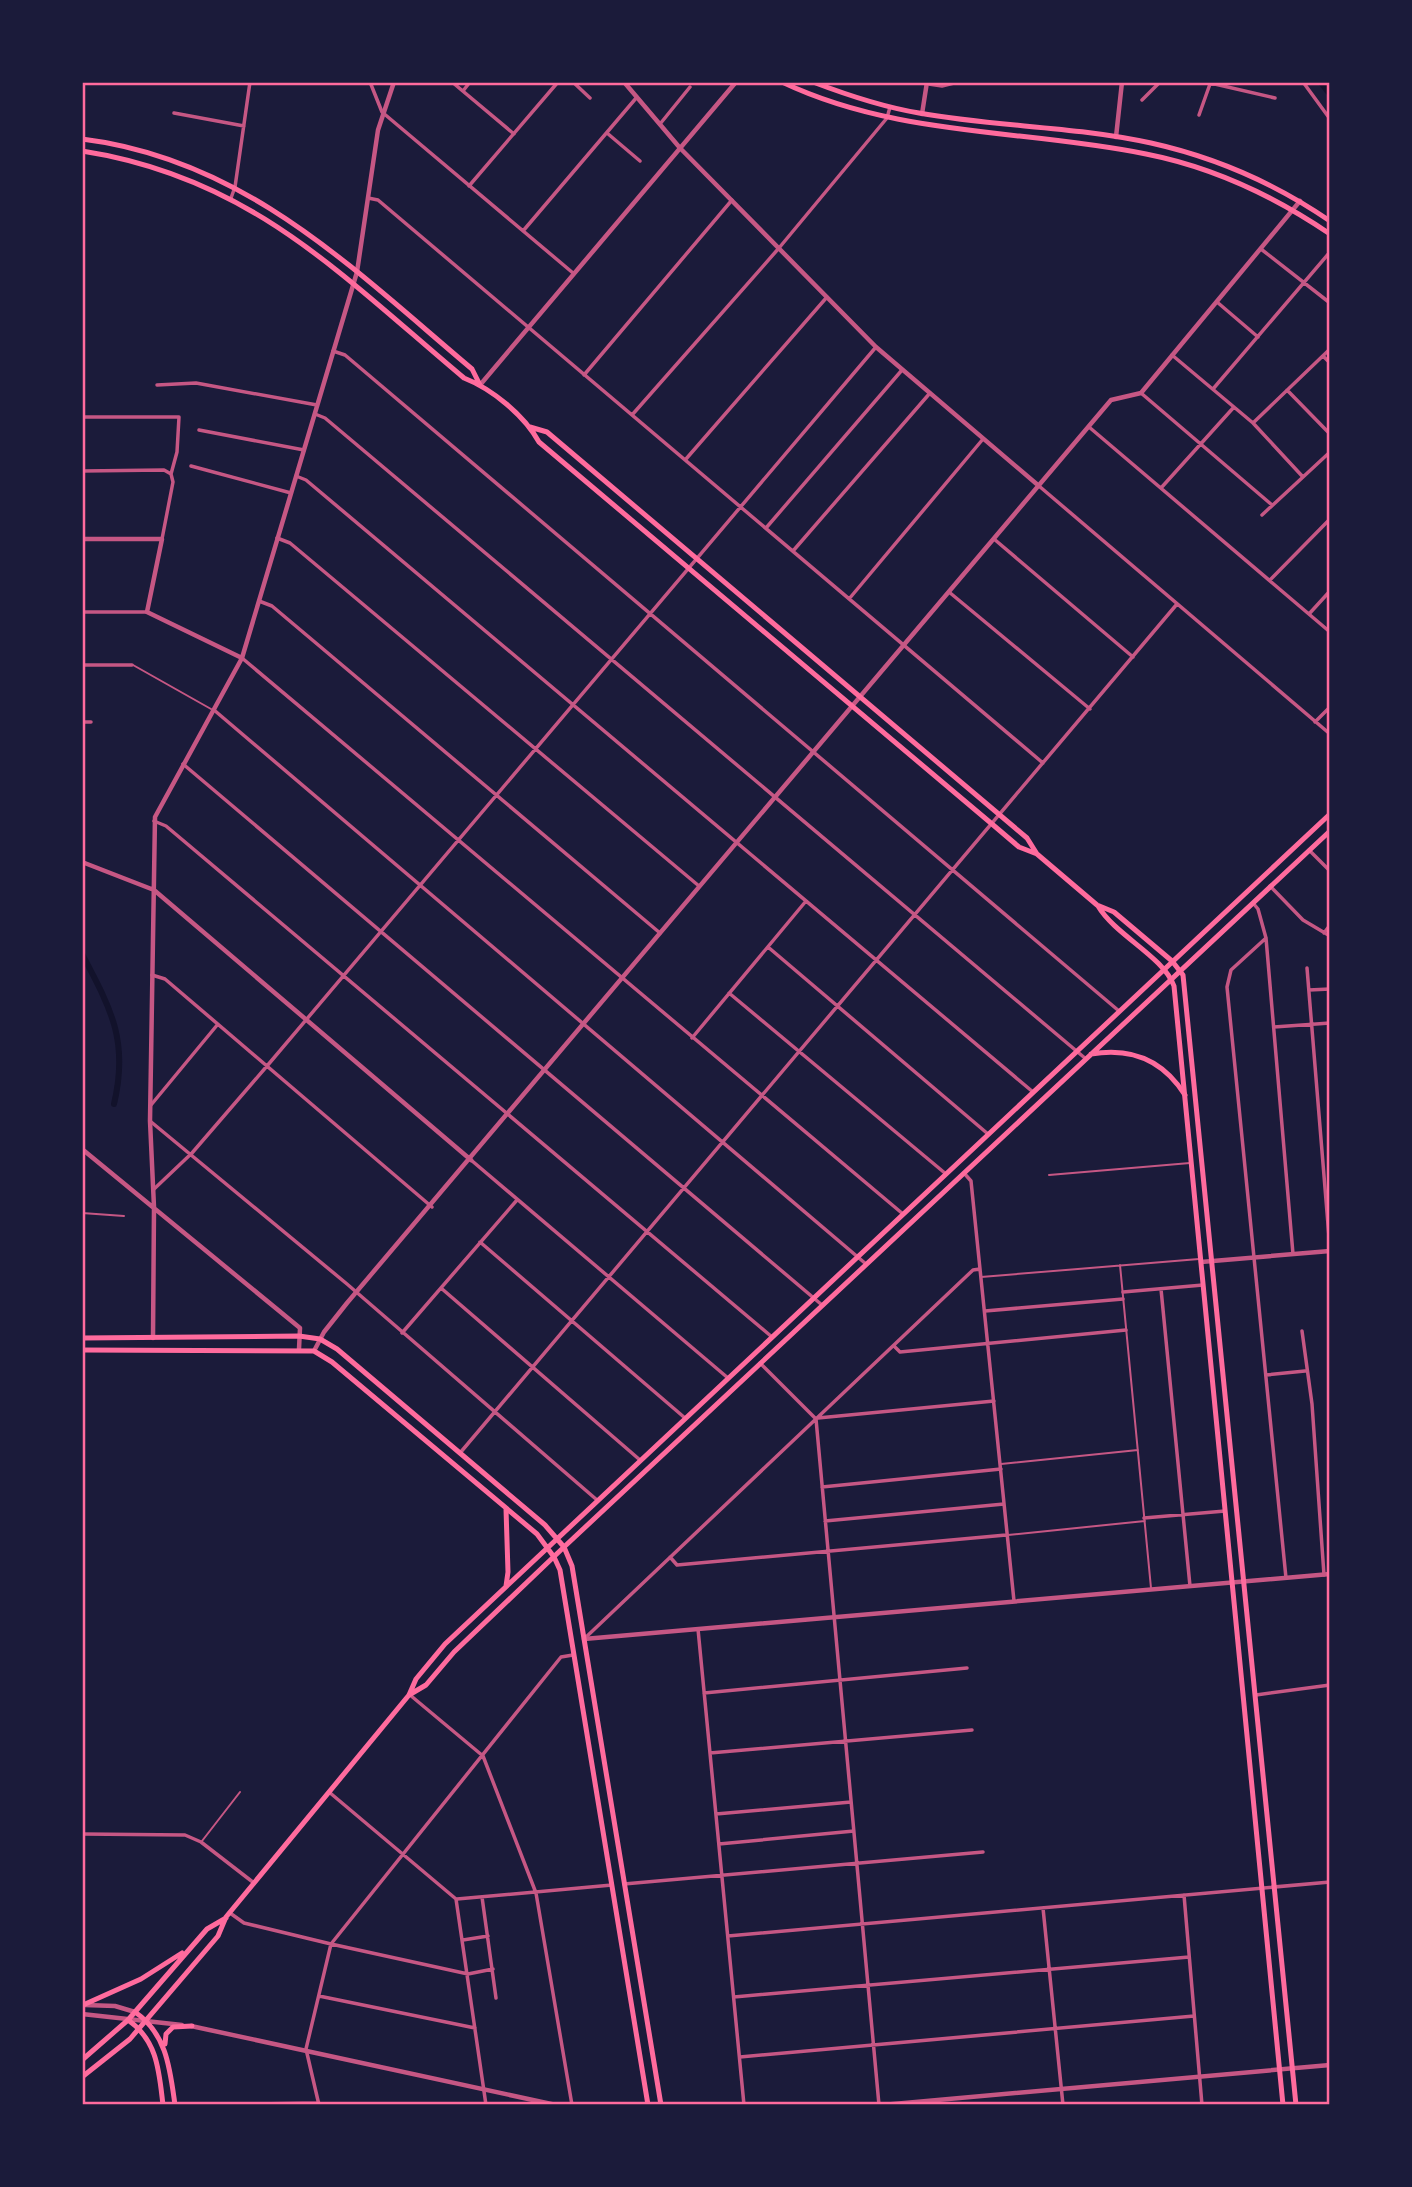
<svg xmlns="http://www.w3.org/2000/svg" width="1412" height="2187" font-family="Roboto,sans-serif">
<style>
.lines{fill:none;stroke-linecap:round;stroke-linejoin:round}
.canal{stroke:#12122b;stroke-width:6}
.river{stroke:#12122b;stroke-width:10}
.service{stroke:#c65784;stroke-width:2}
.minor{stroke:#c65784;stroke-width:3.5}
.tertiary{stroke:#c65784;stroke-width:4.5}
.secondary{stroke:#ff6b9d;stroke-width:5}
.primary{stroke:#ff6b9d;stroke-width:5}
.neatline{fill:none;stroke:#ff6b9d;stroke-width:2.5}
</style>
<rect width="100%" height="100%" fill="#1b1b3a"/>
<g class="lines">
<!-- canal -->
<path class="canal" d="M82 954C111 1009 129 1041 114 1104"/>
<!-- river -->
<path class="river" d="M1323 82 1330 91"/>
<!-- service -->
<path class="service" d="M133 665 211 709
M1049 1175 1190 1163
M82 1213 124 1216
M1120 1265 1151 1588
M981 1277 1199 1259
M1001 1464 1138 1450
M1008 1535 1145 1521
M202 1841 240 1792"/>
<!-- minor -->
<path class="minor" d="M370 82 382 112 573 273
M452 82 514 134
M573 82 590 98
M915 82 942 86 958 82
M1206 82 1275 98
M1303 82 1330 119
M463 91 470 82
M1142 100 1160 82
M174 113 244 126
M1199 115 1210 84
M660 124 690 87
M607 133 640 161
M469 186 558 82
M231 198 235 187 250 82
M368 198 378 200 1043 763
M523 231 637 97
M1261 249 1330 303
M1217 302 1258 337
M333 351 345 355 1119 1011
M1172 355 1253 423 1303 477
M1323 356 1330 363
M584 375 732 200
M157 385 196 383 317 405
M1213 389 1330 252
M1287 390 1330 434
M1141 393 1272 505
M315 414 325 418 1086 1059
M632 415 779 248 887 118 890 107
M82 417H179L177 452 171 474
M1253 423 1330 349
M1089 427 1330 632
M199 430 304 450
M686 459 827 297
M191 466 291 493
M82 471 164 470 171 474 173 482 162 539
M296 476 306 480 1033 1092
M1039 486 1330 734
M1161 488 1234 407
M1262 515 1330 452
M766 528 902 370
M277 538 290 543 699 886
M994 539 1133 657
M793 551 930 393
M1270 580 1330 519
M949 592 1090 709
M849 599 983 439
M259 601 272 606 660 933
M82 612H147
M1309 614 1330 591
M242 658 903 1214
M82 665H132
M214 710 866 1264
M82 722H91
M1315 722 1330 707
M183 764 822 1305
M154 821 166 826 772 1337
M1309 850 1330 871
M1270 886 1303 920 1330 936
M1253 903 1258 909 1266 938 1293 1254
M1324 933 1330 925
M1266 938 1231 970 1227 987 1286 1578
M768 947 988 1134
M1307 968 1330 1249
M152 975 165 979 432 1207
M1309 990 1330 989
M729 993 946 1174
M1274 1027 1330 1023
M692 1038 806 901
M151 1105 218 1024
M150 1121 347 1284 597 1500
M471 1160 728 1378
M964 1173 971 1181 1014 1601
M153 1190 192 1153 267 1066 876 347
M480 1242 685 1418
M441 1288 640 1460
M1161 1289 1190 1586
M1123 1292 1203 1285
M985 1311 1123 1299
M1302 1331 1312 1404 1324 1575
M402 1333 517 1200
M894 1346 900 1352 1126 1330
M760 1363 816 1419 879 2105
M1266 1375 1305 1371
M818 1418 994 1401
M460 1453 1177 604
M822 1487 1001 1469
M1144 1518 1225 1511
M825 1521 1004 1504
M670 1557 677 1565 1006 1535
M698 1629 744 2105
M584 1639 973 1270 980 1269
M704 1693 967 1668
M410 1695 483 1756 536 1893 572 2105
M1256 1695 1330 1685
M710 1753 972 1730
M329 1792 456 1899 486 2105
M716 1814 851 1802
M82 1834 185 1835 201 1842 254 1883
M719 1844 854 1831
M624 1884 983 1852
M1184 1895 1202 2105
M482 1897 496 1998
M457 1899 612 1885
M1043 1908 1063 2105
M230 1913 244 1923 331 1944 468 1974 493 1969
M728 1936 1330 1882
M463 1940 488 1936
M319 1996 475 2028
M734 1997 1189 1957
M740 2057 1194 2016
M174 2105 319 2103
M319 2105 306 2049 331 1944 561 1657 573 1655"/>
<!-- tertiary -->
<path class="tertiary" d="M624 82 680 148 876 347 1039 486
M922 114 927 82
M1116 137 1122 82
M480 385 736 82
M82 539H162L147 612 242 658
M82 862 154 890 471 1160
M82 1149 300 1328 299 1349
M1201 1262 1330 1251
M153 1338 154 1207 150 1121 155 817 242 658 357 272 378 130 394 82
M314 1351 324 1332 347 1303 1111 400 1141 393 1300 201
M584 1639 1330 1574
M85 2005 115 2006 135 2012
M82 2014 182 2025
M191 2026 556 2105
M882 2105 1330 2065"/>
<!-- secondary -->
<path class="secondary" d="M82 139C245 159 353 269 472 369L480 385
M82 151C250 177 340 274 464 378 492 389 524 415 539 442L992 824 1019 847 1037 854 1097 905 1114 912 1172 961 1183 975 1296 2105
M530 427 547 432 1027 838 1037 854
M1098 906C1116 936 1163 956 1174 986L1283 2105
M564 1547 572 1566 661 2105
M554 1557 560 1570 648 2105
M135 2012C167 2034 170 2069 175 2105
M128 2020C158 2041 159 2072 163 2105
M165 2044 166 2034 173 2027 192 2026"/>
<!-- primary -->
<path class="primary" d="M782 82C897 137 1024 129 1146 154 1212 167 1274 196 1330 234
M813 82C847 95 883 107 919 113 996 127 1074 126 1151 143 1214 157 1276 184 1330 221
M1091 1054C1132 1047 1163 1060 1185 1095
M82 1338 299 1336 320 1339 337 1349 545 1525 564 1547
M82 1350 314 1351 332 1362 537 1534 554 1557
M506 1586 508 1572 506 1509
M409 1695 426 1685 454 1652 564 1547 1330 831
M83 2005 141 1979 182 1953
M82 2060 128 2020 207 1929 226 1918
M82 2077 130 2039 218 1936 226 1917 409 1695 416 1679 445 1644 1330 814"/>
</g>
<!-- border -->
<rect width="1412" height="2187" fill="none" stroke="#1b1b3a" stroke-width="168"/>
<rect x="84" y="84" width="1244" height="2019" class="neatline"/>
</svg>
